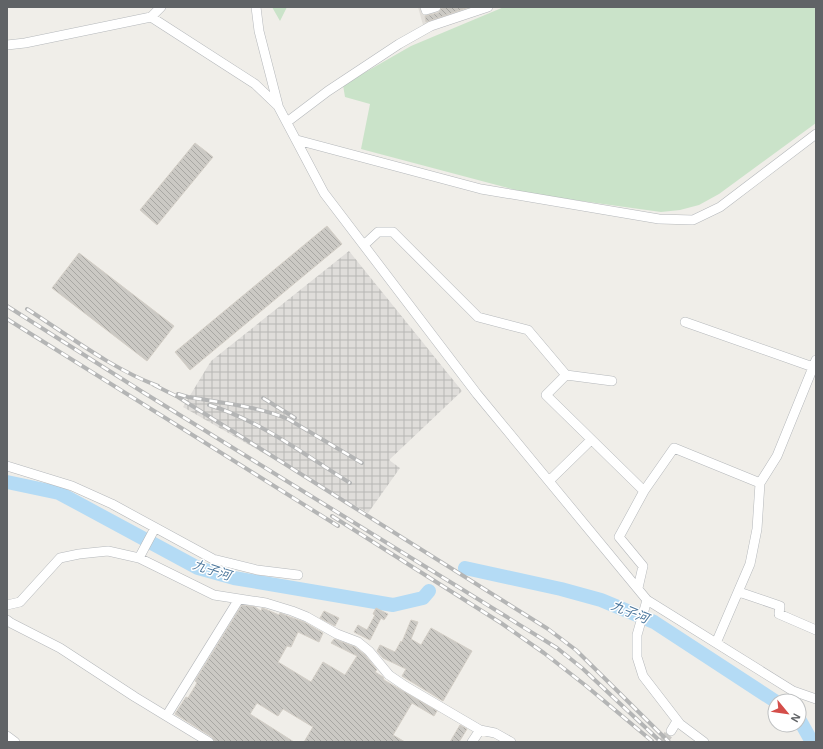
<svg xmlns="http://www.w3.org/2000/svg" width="823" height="749" font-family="Helvetica,'Noto Sans SC',sans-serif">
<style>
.industrial{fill:url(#industrial-grid)}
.education{fill:#e2dfda}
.green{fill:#cae3c9}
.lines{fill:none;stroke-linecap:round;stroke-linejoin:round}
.river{stroke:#b4dbf5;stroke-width:14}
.building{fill:url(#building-back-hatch);stroke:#d4cfc7}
.minor-tunnel{stroke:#cccbc8;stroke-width:9;stroke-dasharray:9 4.5;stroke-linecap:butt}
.minor-casing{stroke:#b5b8bb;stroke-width:10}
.minor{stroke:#fff;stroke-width:9}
.rail-casing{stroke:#b4b5b5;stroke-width:4}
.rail{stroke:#fff;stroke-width:2.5;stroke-dasharray:8;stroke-linecap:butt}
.labels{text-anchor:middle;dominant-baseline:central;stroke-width:3;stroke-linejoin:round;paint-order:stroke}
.water-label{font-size:13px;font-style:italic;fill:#4d789d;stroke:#fff}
</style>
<defs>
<pattern id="industrial-grid" width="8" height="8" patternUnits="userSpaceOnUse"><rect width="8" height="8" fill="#dfddda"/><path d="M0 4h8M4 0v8" fill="none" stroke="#b8b7b5"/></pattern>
<pattern id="building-back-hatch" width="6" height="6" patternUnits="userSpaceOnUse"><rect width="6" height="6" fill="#cbc9c4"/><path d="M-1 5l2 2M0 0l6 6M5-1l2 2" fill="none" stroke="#a8a7a3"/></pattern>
</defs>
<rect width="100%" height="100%" fill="#f0eee9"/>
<!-- industrial -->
<path class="industrial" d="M349 251 462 391 389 460 400 468 368 513 183 407 211 361Z"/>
<!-- education -->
<path class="education" d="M418 7H483L423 25Z"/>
<!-- green -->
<path class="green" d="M272 7H287L280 21Z
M504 7H816V123L719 194 699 205 680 210 661 212 531 194 361 149 370 104 345 97 343 85 411 46Z"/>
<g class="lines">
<!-- river -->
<path class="river" d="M7 482 59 493 198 568 234 578 393 605 423 598 429 591
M465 568 561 589 601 600 654 622 775 701
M799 719 812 742"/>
</g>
<!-- building -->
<path class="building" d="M446 7H469L426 22 425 16 438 13 442 8Z
M195 143 213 157 157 225 140 210Z
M327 226 342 244 190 370 175 352Z
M79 253 174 326 147 361 52 288Z
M242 605 255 607 261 611 262 608 265 609 279 615 280 613 290 617 304 622 323 633 319 642 298 632 291 647 287 646 278 662 311 682 323 662 345 675 357 656 331 643 334 639 355 647 365 655 377 670 375 672 383 677 384 680 437 711 434 716 412 703 393 735 405 742H304L313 727 283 709 278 716 257 703 250 714 294 742H215L212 737 175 714 186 697 188 698 197 683 195 681Z
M376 608 388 614 384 620 381 618 370 640 354 632 358 625 367 630 375 615 373 614Z
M324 611 339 618 335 626 320 618Z
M411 620 418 622 411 639 421 645 431 628 472 651 443 701 402 676 406 669 383 658 377 651 380 645 395 652 401 641 402 642Z
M460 725 467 729 459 742H450Z"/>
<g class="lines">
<!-- minor-tunnel -->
<path class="minor-tunnel" d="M663 742 671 731"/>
<!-- minor casing -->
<g class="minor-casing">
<path id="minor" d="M256 7 259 31 278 105
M425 7 426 10 436 7
M151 17 161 7
M7 45 25 43 151 17 255 84 278 106 324 193 477 394 647 600 793 691 816 699
M287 122 328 91 399 44 431 26 488 7
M297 140 481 189 659 219 693 220 720 207 816 134
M364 245 378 232H393L478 317 528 330 566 375
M685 322 813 367
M612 381 566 375 546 395 644 491
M7 466 72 486 112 504 213 559 257 570 298 575
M549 481 591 440
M139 558 155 528
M638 588 643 566 619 537 644 491 674 448 760 483
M739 592 780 606 779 614 816 630
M647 600 637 635V657L643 676 680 724 704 742
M7 605 20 602 60 558 79 554 108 551 139 558 214 595 266 603 292 611 307 617 337 634 358 642 369 651 389 675 405 686 480 730 495 733 511 742
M7 620 11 623 60 648 135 697 209 742
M716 643 750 564 757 529 760 483 777 456 816 360
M167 715 239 599
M671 731 677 721
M7 736 15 742
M472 742 480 730"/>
</g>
<!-- minor -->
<use href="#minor" class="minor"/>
<!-- rail casing -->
<g class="rail-casing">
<path id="rail" d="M7 306 141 391 557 648 582 668 661 742
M27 309C68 335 112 369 158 386
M7 319 338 526
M154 385 178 397 548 629 576 650 669 742
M178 394 188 397C222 403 256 406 288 419L362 463
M263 398 295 418
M209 405C261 421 305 455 350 483
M332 516 501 623 544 653 585 685 652 741"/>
</g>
<!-- rail -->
<use href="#rail" class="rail"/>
</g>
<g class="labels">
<!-- water labels -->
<g class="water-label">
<text transform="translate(212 570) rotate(18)">九子河</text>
<text transform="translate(630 612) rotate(22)">九子河</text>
</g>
</g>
<!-- border -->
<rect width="823" height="749" fill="none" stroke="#606366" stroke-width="16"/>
<!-- north arrow -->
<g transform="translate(787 713) rotate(119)"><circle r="19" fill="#ffffff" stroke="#bfc1c2"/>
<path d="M0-3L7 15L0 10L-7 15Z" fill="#d44e4a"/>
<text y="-6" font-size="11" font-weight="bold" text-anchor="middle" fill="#606366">N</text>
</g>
</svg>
